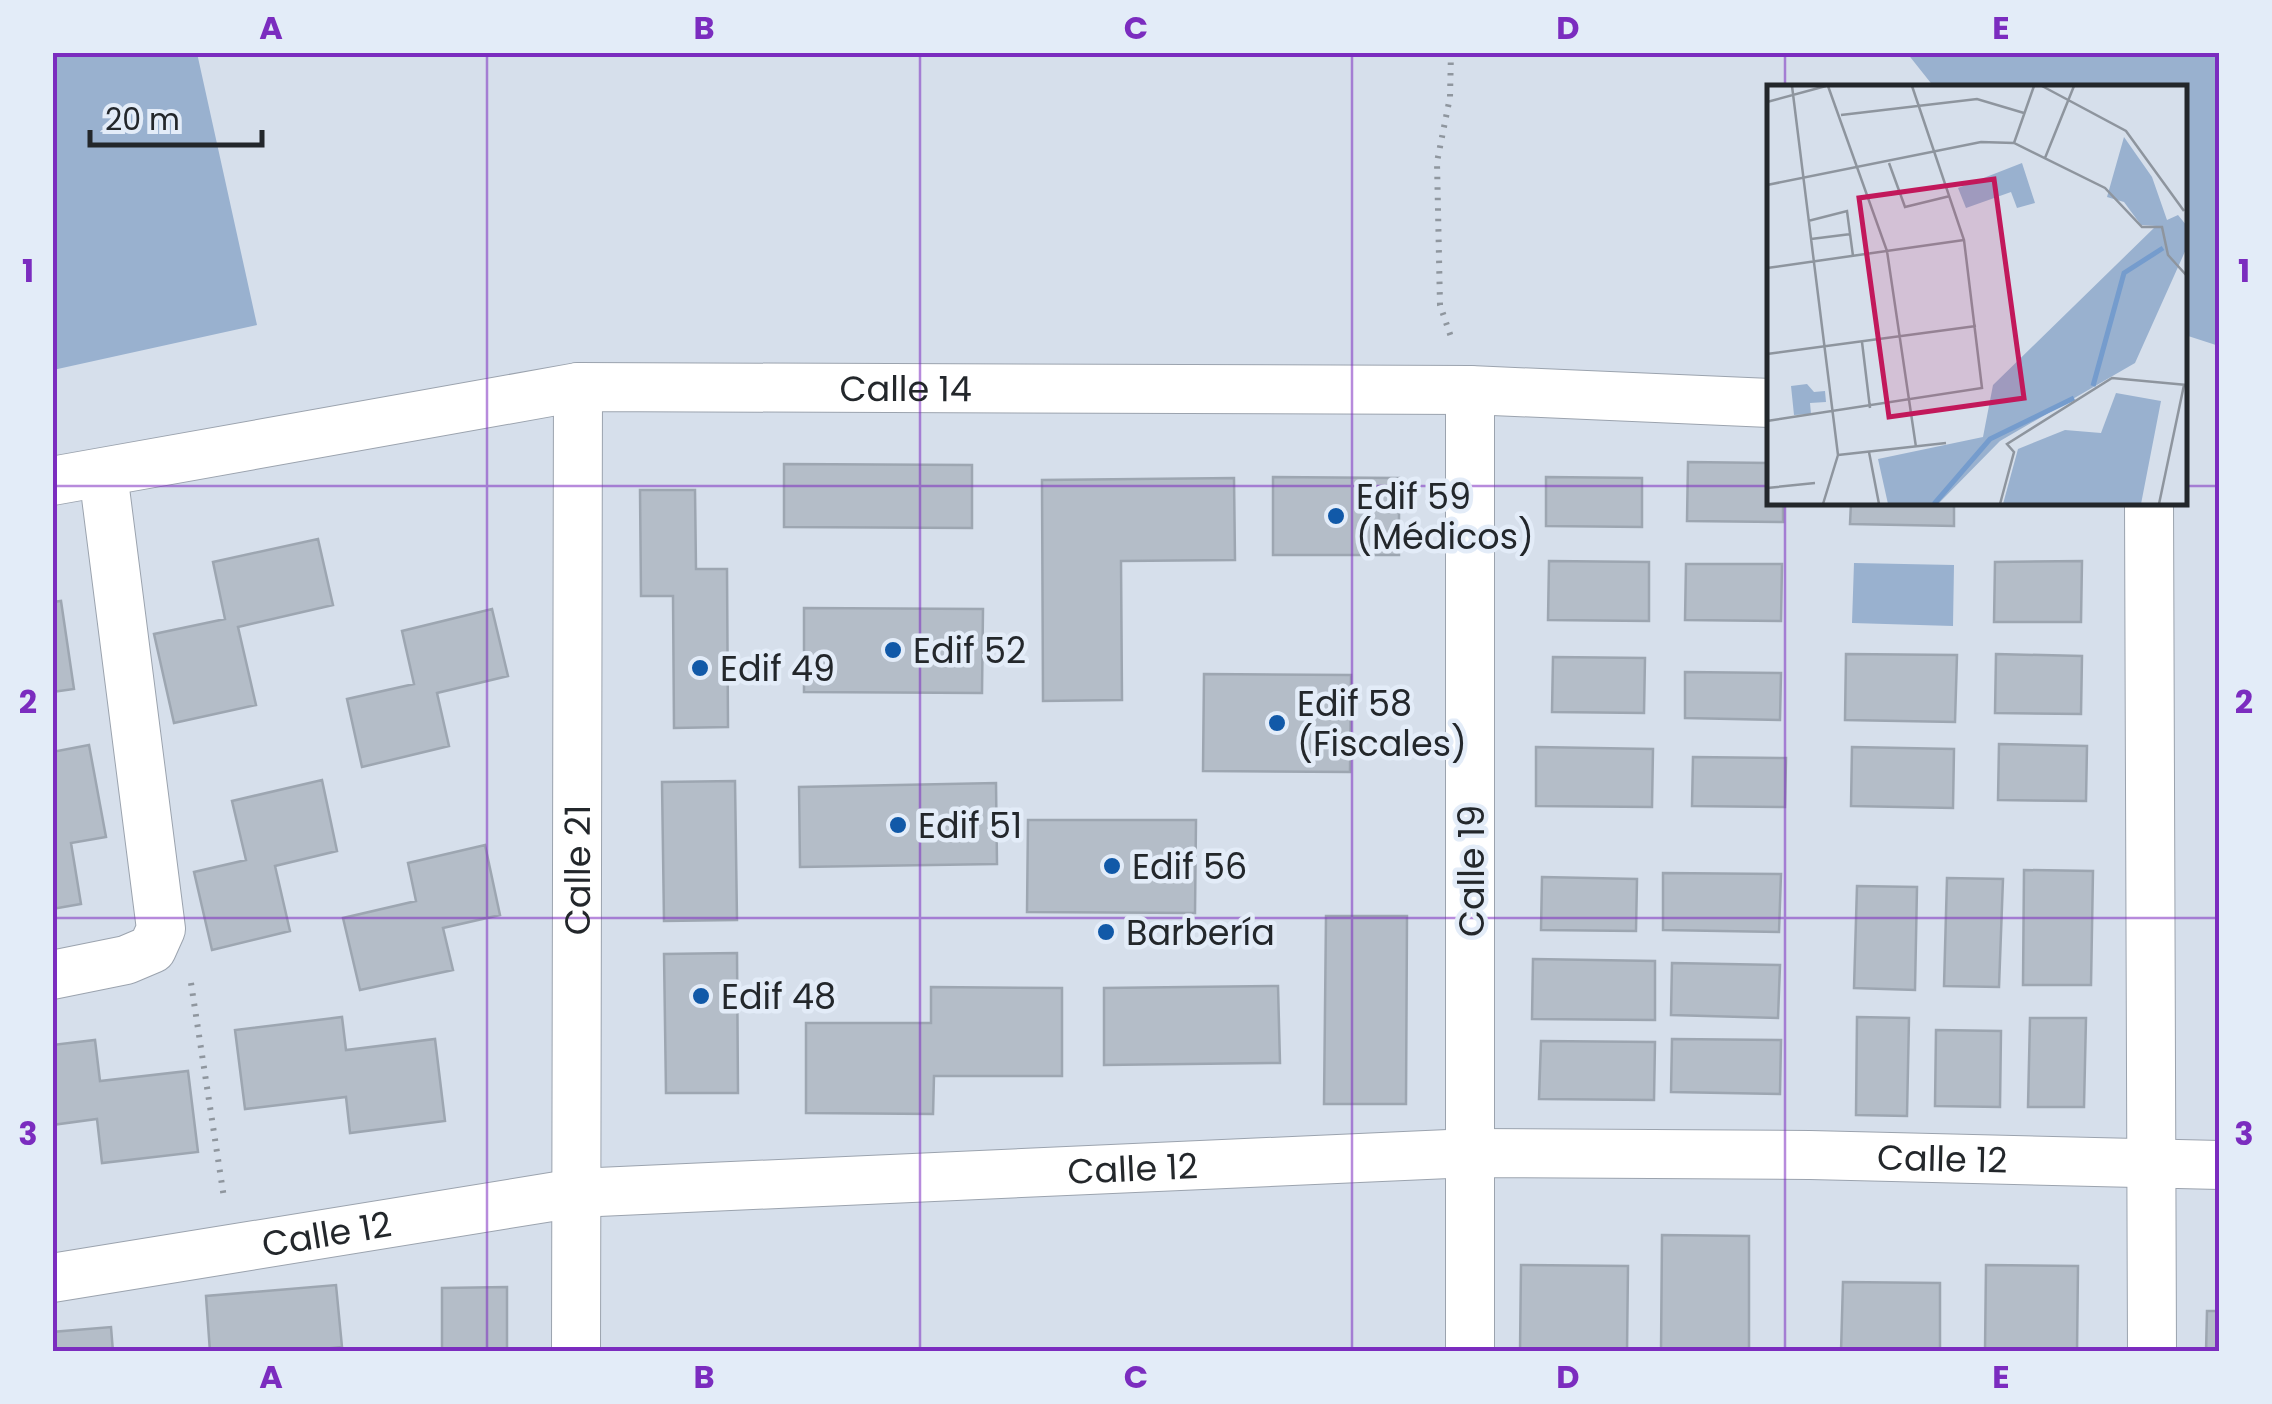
<svg xmlns="http://www.w3.org/2000/svg" width="2272" height="1404" font-family="Poppins,sans-serif">
<style>
.green{fill:#99b1cf}
.building{fill:#b4bdc8;stroke:#9da6b1;stroke-width:2.5}
.lines{fill:none;stroke-linecap:round;stroke-linejoin:round}
.minor-casing{stroke:#9ba3ae;stroke-width:50}
.path{stroke:#8f969e;stroke-width:6;stroke-dasharray:2.5 8;stroke-linecap:butt}
.minor{stroke:#fff;stroke-width:48}
.grid{fill:none;stroke:#7b2cbf;stroke-width:2.5;stroke-opacity:0.55}
.poi-dot{fill:#1159a8;stroke:#e3ecf8;stroke-width:4}
.labels{text-anchor:middle;dominant-baseline:central;stroke-width:9;stroke-linejoin:round;paint-order:stroke}
.street-label{font-size:35px;fill:#23272b;stroke:#e3ecf8}
.poi-label{font-size:35px;fill:#23272b;stroke:#e3ecf8;text-anchor:start}
.inset-river{fill:none;stroke:#759ccd;stroke-width:5}
.inset-road{fill:none;stroke:#8e959e;stroke-width:2.5}
.view{fill:#c2185b;fill-opacity:0.15;stroke:#c2185b;stroke-width:5}
.inset-edge{fill:none;stroke:#23272b;stroke-width:5}
.neatline{fill:none;stroke:#7b2cbf;stroke-width:4}
.grid-label{font-size:32px;text-anchor:middle;font-weight:bold;fill:#7b2cbf}
</style>
<rect width="100%" height="100%" fill="#d6dfeb"/>
<!-- green -->
<path class="green" d="M52 53H197L257 325 53 370Z
M1907 53H2219V346L2185 335 2184 88 1934 87Z
M1854 563 1954 565 1953 626 1852 623Z"/>
<!-- building -->
<path class="building" d="M1688 462 1770 463V502H1783V522L1687 521Z
M784 464 972 465V528L784 527Z
M1273 477 1399 478V555H1273Z
M1546 477 1642 478V527L1546 526Z
M1234 478 1235 560 1121 561 1122 700 1043 701 1042 480Z
M640 490H695L696 569H727L728 727 674 728 673 596H641Z
M1851 502H1954V526L1850 524Z
M318 539 333 605 238 627 256 705 174 723 154 634 225 619 213 562Z
M1549 561 1649 562V621L1548 620Z
M2082 561 2081 622H1994L1995 562Z
M1686 564H1782L1781 621 1685 620Z
M61 601 74 689 52 692V602Z
M804 608 983 609 982 693 804 692Z
M492 609 508 676 437 693 449 746 362 767 347 699 414 684 402 631Z
M1846 654 1957 655 1955 722 1845 720Z
M1996 654 2082 656 2081 714 1995 713Z
M1553 657 1645 658 1644 713 1552 712Z
M1685 672 1781 673 1780 720 1685 718Z
M1204 674 1351 675 1350 772 1203 771Z
M1999 744 2087 746 2086 801 1998 800Z
M89 745 106 837 71 843 81 904 52 909V752Z
M1536 747 1653 749 1652 807 1536 806Z
M1852 747 1954 749 1953 808 1851 806Z
M1693 757 1786 758 1785 807 1692 806Z
M322 780 337 851 275 866 290 931 212 950 194 872 246 860 232 801Z
M735 781 737 920 664 921 662 782Z
M996 783 997 864 800 867 799 787Z
M1028 820H1196L1195 913 1027 912Z
M485 845 500 915 443 928 453 970 360 990 343 918 416 901 408 863Z
M2024 870 2093 871 2091 985H2023Z
M1663 873 1781 874 1779 932 1663 930Z
M1542 877 1637 879 1636 931 1541 930Z
M1947 878 2003 879 1999 987 1944 986Z
M1857 886 1917 887 1915 990 1854 988Z
M1326 916H1407L1406 1104H1324Z
M737 953 738 1093H666L664 954Z
M1533 959 1655 961V1020L1532 1019Z
M1672 963 1780 965 1778 1018 1671 1015Z
M1278 986 1280 1063 1104 1065V988Z
M931 987 1062 988V1076H934L933 1114 806 1113V1023H931Z
M342 1017 346 1050 435 1039 445 1121 350 1133 346 1097 245 1109 235 1030Z
M1857 1017 1909 1018 1907 1116 1856 1115Z
M2030 1018H2086L2084 1107H2028Z
M1936 1030 2001 1031 2000 1107 1935 1106Z
M1672 1039 1781 1040 1780 1094 1671 1092Z
M95 1040 100 1081 188 1071 198 1152 102 1163 97 1119 52 1125V1045Z
M1541 1041 1655 1042 1654 1100 1539 1099Z
M1662 1235 1749 1236V1352H1661Z
M1521 1265 1628 1266 1627 1352H1520Z
M1986 1265 2078 1266 2077 1352H1985Z
M1843 1282 1940 1283V1352H1841Z
M336 1285 342 1347 293 1352H210L206 1296Z
M507 1287V1352H442V1288Z
M2207 1311H2220V1352H2206Z
M111 1327 113 1352H52V1332Z"/>
<g class="lines">
<!-- minor casing -->
<g class="minor-casing">
<g id="minor">
<path id="s1" d="M52 481 578 387 1470 390 1770 403"/>
<path d="M2149 502 2152 1352"/>
<path d="M52 975 126 960 152 949 161 929 103 473"/>
<path id="s2" d="M52 1278 576 1193 1471 1153 1810 1155 2220 1165"/>
<path id="s3" d="M576 1352 578 387"/>
<path d="M1470 1352V390"/>
</g>
</g>
<!-- path -->
<path class="path" d="M1451 52 1450 97 1437 162 1440 305 1451 337
M191 983 224 1198"/>
<!-- minor -->
<use href="#minor" class="minor"/>
</g>
<!-- grid -->
<path class="grid" d="M487 52V1352M920 52V1352M1352 52V1352M1785 52V88M52 486H1770M2184 486H2220M1785 502V1352M52 918H2220"/>
<!-- markers -->
<g class="poi-dot">
<circle cx="1336" cy="516" r="10"/>
<circle cx="893" cy="650" r="10"/>
<circle cx="700" cy="668" r="10"/>
<circle cx="1277" cy="723" r="10"/>
<circle cx="898" cy="825" r="10"/>
<circle cx="1112" cy="866" r="10"/>
<circle cx="1106" cy="932" r="10"/>
<circle cx="701" cy="996" r="10"/>
</g>
<g class="labels">
<!-- street labels -->
<g class="street-label">
<text stroke="none"><textPath href="#s1" startOffset="862">Calle 14</textPath></text>
<text stroke="none"><textPath href="#s3" startOffset="482">Calle 21</textPath></text>
<text transform="translate(1471 871) rotate(-90)">Calle 19</text>
<text stroke="none"><textPath href="#s2" startOffset="1898">Calle 12</textPath></text>
<text stroke="none"><textPath href="#s2" startOffset="1088">Calle 12</textPath></text>
<text stroke="none"><textPath href="#s2" startOffset="278">Calle 12</textPath></text>
</g>
<!-- poi labels -->
<g class="poi-label">
<text x="1356" y="496">Edif 59<tspan x="1356" dy="40">(Médicos)</tspan></text>
<text x="913" y="650">Edif 52</text>
<text x="720" y="668">Edif 49</text>
<text x="1297" y="703">Edif 58<tspan x="1297" dy="40">(Fiscales)</tspan></text>
<text x="918" y="825">Edif 51</text>
<text x="1132" y="866">Edif 56</text>
<text x="1126" y="932">Barbería</text>
<text x="721" y="996">Edif 48</text>
</g>
</g>
<!-- overview -->
<g transform="translate(1767 85)">
<rect width="420" height="420" fill="#d6dfeb"/>
<path d="M357 52 385 92 400 135 411 130 420 141V162L368 278 233 356 171 419H121L111 374 216 352 226 300 389 141 374 140 357 117 340 112ZM255 78 268 118 250 123 244 107 199 123 191 103ZM40 299 47 307 58 306 59 317 43 318 44 329 27 330 24 301ZM349 308 394 316 374 419H236L251 364 298 345 334 348Z" fill="#99b1cf"/>
<path class="inset-river" d="M326 301 357 188 396 163M167 419 223 354 307 313"/>
<path class="inset-road" d="M25 1 71 370 56 419M61 1 120 166 149 362M275 1 359 46 417 126M0 17 59 1M74 30 210 14 257 28M247 58 267 1M278 73 307 1M122 78 138 122 183 111M0 100 214 57 247 58 338 103 375 142H395L401 170 420 191M41 136 80 126 86 171M44 154 84 149M0 183 197 155M95 257 103 323M0 269 209 241M0 336 215 303 197 155 145 1M102 367 112 419M71 370 179 358M0 403 48 398M233 419 247 367 240 359 345 293 420 300M392 419 417 300"/>
<path class="view" d="M227 94 257 313 122 332 92 113Z"/>
<rect width="420" height="420" class="inset-edge"/>
</g>
<!-- border -->
<rect width="2272" height="1404" fill="none" stroke="#e3ecf8" stroke-width="110"/>
<!-- scale -->
<path d="M90 130v15h172v-15" fill="none" stroke="#23272b" stroke-width="5"/>
<text x="105" y="130" font-size="30" fill="#23272b" stroke="#e3ecf8" stroke-width="8" paint-order="stroke">20 m</text>
<rect x="55" y="55" width="2162" height="1294" class="neatline"/>
<g class="grid-label">
<text x="271" y="39">A</text>
<text x="704" y="39">B</text>
<text x="1136" y="39">C</text>
<text x="1568" y="39">D</text>
<text x="2001" y="39">E</text>
<text x="28" y="282">1</text>
<text x="2244" y="282">1</text>
<text x="28" y="713">2</text>
<text x="2244" y="713">2</text>
<text x="28" y="1145">3</text>
<text x="2244" y="1145">3</text>
<text x="271" y="1388">A</text>
<text x="704" y="1388">B</text>
<text x="1136" y="1388">C</text>
<text x="1568" y="1388">D</text>
<text x="2001" y="1388">E</text>
</g>
</svg>
